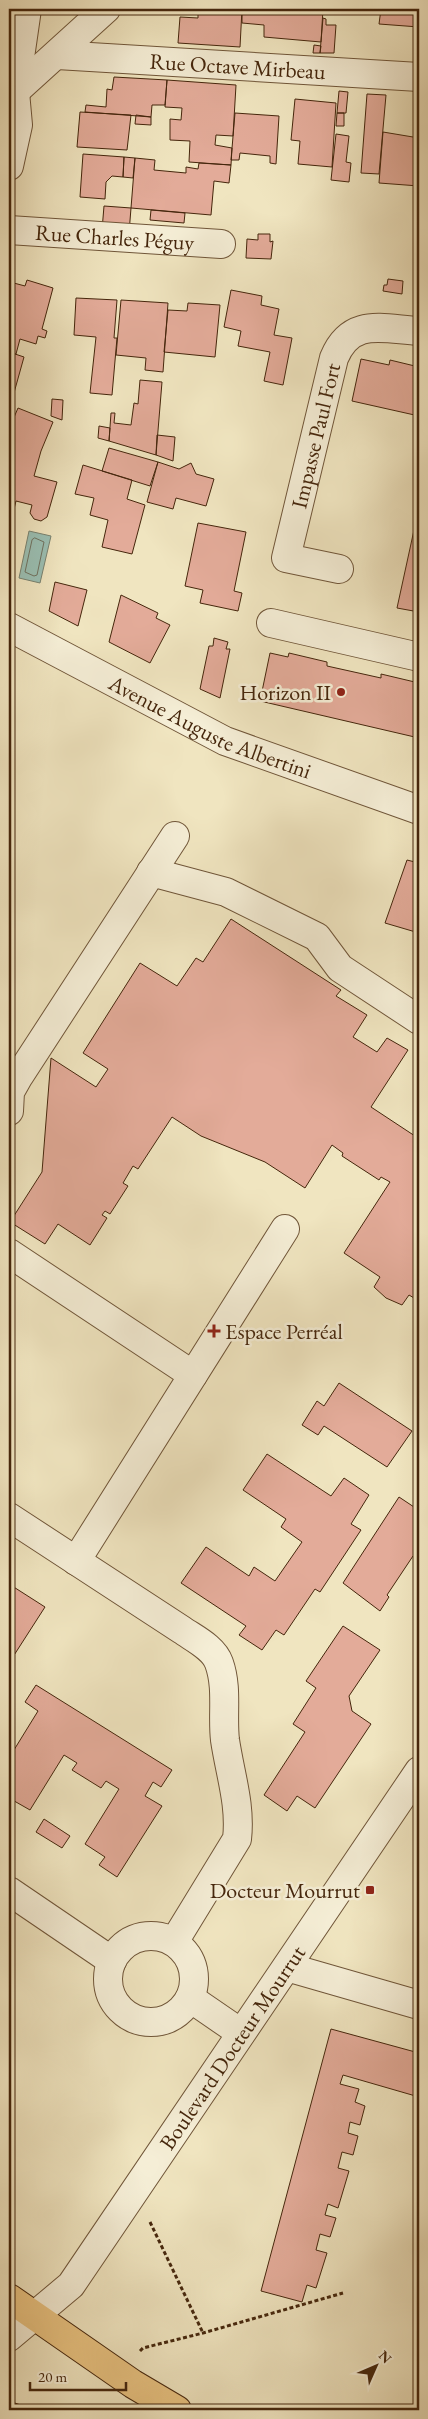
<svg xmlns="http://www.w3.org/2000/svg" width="428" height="2419" font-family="'EB Garamond',serif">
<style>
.water{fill:#9abfb3;stroke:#788270}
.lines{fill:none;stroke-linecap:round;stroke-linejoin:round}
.shore{stroke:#707260;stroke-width:1}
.building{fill:#e3ab99;stroke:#45260c}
.minor-casing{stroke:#705639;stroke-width:30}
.major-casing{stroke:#45260c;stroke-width:30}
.path{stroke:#45260c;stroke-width:3;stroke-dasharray:4 2.5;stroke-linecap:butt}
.minor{stroke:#f5eed6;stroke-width:28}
.major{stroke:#e8c280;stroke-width:28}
.poi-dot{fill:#8f2418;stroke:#f5eed6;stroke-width:2}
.labels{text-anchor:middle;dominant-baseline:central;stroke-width:5;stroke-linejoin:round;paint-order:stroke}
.street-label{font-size:22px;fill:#45260c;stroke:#f5eed6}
.poi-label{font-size:22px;fill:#45260c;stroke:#f5eed6;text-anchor:end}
</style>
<rect width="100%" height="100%" fill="#f0e5c0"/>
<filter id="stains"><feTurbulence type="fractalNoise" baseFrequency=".004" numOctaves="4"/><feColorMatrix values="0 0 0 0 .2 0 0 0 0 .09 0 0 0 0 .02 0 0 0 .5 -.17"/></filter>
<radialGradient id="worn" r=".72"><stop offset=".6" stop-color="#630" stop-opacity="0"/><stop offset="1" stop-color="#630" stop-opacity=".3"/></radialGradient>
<!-- water -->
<path class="water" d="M29 531 51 536 40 583 19 578Z"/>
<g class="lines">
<!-- shore -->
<path class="shore" d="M35 538 44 542 37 575 34 576 25 572 32 540Z"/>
</g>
<!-- building -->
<path class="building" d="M198 9H242L240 47 178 43 180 17 198 18Z
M242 9H323L321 42 264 37V25L242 23Z
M381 9H419V27L379 24Z
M323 18 326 19V25H336L334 53H320Z
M314 45 321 46 320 53H313Z
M114 77 167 80 165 105H152L151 117 85 112 86 105 106 107 107 89 112 90Z
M167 80 236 85 233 136 216 135 215 145 232 148 231 165 189 162 190 141 170 140V119L181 120 182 108 165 107Z
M339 91 348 92 346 113H337Z
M367 94 386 95 379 174 361 173Z
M295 99 336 103 332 167 298 164 300 141 291 140Z
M80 112 131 115 127 150 77 147Z
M235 113 279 116 276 164 270 163V156L240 153 239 160H231Z
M337 113H344V126H336Z
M136 115 151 117V125L135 124Z
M383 132 419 138V186L379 183Z
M336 134 349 136 346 162 351 163 349 182 331 180Z
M83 154 124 157 123 177 112 176 106 182 105 199 80 197Z
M124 157 135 158 133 178 123 177Z
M135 158 155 160 154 170 186 173V167L198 169 199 163 231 165 229 183 214 181 211 215 131 208Z
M104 206 131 208 129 233 102 230Z
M151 210 185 213 184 223 150 220Z
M258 234H270V242L273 241 271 259 246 258 247 239 258 240Z
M388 279 403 281 402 294 383 291 384 285H387Z
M27 280 53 288 42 329 47 331 45 338 38 336 36 344 20 339 16 354 9 352V287L10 282 25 286Z
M231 290 262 296 261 305 279 309 274 335 292 338 283 385 264 381 270 352 238 346 241 331 224 327Z
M76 298 117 300 114 338H117L112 395 90 393 96 337 74 335Z
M121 300 168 303 163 372 145 370 146 358 116 355Z
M188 303 220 305 215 357 164 352 168 310 187 311Z
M9 352 24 357 12 400 9 398Z
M361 359 389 365 390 360 419 367V416L352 401Z
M140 380 162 382 156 455 109 441 111 413H115L114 423 131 425 134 403 138 404Z
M52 399 63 400 62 420 51 416Z
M18 408 53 422 41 451 34 476 57 482 47 517 41 521 34 519 30 513 32 505 16 501 9 529V429Z
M99 426 110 428 109 441 98 438Z
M157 435 175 437 173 461 156 455Z
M109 448 158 462 150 486 102 471Z
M158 462 179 469 191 463 196 474 214 479 206 506 176 498 173 509 147 502Z
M83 465 132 480 127 499 145 505 132 554 102 547 108 520 90 515 94 498 75 494Z
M419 507V612L397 608Z
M198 523 246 532 234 591 242 593 238 611 200 603 203 590 185 586Z
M55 582 87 590 78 626 49 611Z
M121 595 158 613 156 618 170 625 150 663 109 642Z
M214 638 228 642 226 649H230L220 698 200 689 209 646H213Z
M270 653 288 657 289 653 327 662V666L381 678V674L419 683V738L260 701Z
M407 860 419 863V933L385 923Z
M231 919 341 990 336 996 367 1015 353 1037 377 1052 387 1038 408 1050 371 1107 418 1138 419 1136V1301L409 1295 402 1305 386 1298 374 1287 380 1277 344 1253 390 1182 381 1177 379 1180 342 1156 343 1153 332 1145 305 1188 265 1162 201 1136 172 1117 138 1169 133 1166 123 1183 128 1186 110 1214 105 1211 102 1215 107 1218 90 1245 58 1224 45 1244 10 1222 42 1172 51 1058 96 1087 108 1069 83 1053 140 963 177 986 196 958 203 962Z
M339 1383 412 1431 387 1467 324 1426 318 1435 302 1425 317 1401 324 1406Z
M267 1454 331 1496 344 1478 369 1495 351 1524 361 1530 320 1592 315 1589 284 1635 276 1630 262 1650 239 1635 246 1626 181 1583 206 1547 249 1576 254 1567 275 1581 302 1542 281 1527 286 1519 243 1490Z
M399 1497 414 1507 419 1498V1558L413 1556 387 1595 389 1597 380 1611 343 1583Z
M9 1584 45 1607 9 1663Z
M343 1626 380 1650 349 1696 352 1711 371 1724 315 1808 297 1796 287 1811 264 1795 305 1732 293 1724 316 1688 306 1681Z
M36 1685 172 1770 161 1787 153 1782 145 1796 162 1806 117 1877 99 1865 105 1857 85 1844 119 1789 106 1781 101 1788 72 1770 77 1763 64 1755 30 1810 9 1798V1758L38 1711 25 1702Z
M44 1819 70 1836 62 1848 36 1832Z
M331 2029 419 2053V2097L343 2075 340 2084 359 2089 355 2102 365 2106 360 2125 350 2122 348 2133 358 2136 353 2155 342 2152 338 2168 349 2171 338 2208 328 2204 325 2215 336 2218 330 2237 320 2234 316 2250 327 2253 316 2288 307 2285 302 2302 261 2291Z
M9 2401 35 2410H9Z"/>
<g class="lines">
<!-- minor casing -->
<g class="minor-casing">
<g id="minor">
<path id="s1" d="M57 55 419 77"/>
<path d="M9 97 106 9"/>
<path d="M9 166 18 125 15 92 27 9"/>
<path id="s2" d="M9 230 221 244"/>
<path id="s3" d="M339 569 286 558 334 358C351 317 382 329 419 331"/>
<path d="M271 623 419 657"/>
<path id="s4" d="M9 627 225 741 419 810"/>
<path d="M151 872 226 892 317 937 340 968 419 1020"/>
<path d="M9 1111 10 1092 19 1076 175 836"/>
<path d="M9 1253 193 1375"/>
<path d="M9 1517 182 1630C195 1639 214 1648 219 1663 228 1688 222 1715 225 1740 230 1774 241 1805 237 1839L174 1942"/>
<path d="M76 1561 285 1229"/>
<path d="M9 1891 112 1961"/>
<circle cx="151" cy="1979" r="43"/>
<path d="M287 1967 419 2005"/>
<path d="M190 1998 241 2033"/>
<path id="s5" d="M9 2337 71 2285 419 1771"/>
</g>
</g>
<!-- major casing -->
<g class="major-casing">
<path id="major" d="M9 2298 133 2384 177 2410"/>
</g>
<!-- path -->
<path class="path" d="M150 2222 203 2333
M140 2351 143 2348 203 2333 343 2293"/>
<!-- minor -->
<use href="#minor" class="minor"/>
<!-- major -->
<use href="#major" class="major"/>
</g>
<!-- markers -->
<g class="poi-dot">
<circle cx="341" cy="692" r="5"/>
<path d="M211.5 1323.5h5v5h5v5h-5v5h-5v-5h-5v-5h5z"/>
<rect x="365" y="1885" width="10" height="10" rx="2.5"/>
</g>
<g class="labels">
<!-- street labels -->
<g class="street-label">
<text stroke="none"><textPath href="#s1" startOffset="181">Rue Octave Mirbeau</textPath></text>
<text stroke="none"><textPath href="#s2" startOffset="106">Rue Charles Péguy</textPath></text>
<text stroke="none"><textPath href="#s3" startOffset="180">Impasse Paul Fort</textPath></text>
<text stroke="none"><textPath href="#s4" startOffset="225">Avenue Auguste Albertini</textPath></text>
<text stroke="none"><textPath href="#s5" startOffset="368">Boulevard Docteur Mourrut</textPath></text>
</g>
<!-- poi labels -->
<g class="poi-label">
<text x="331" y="692">Horizon II</text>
<text x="225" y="1331" text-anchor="start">Espace Perréal</text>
<text x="360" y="1890">Docteur Mourrut</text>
</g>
</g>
<!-- margin -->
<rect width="428" height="2419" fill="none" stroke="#f0e5c0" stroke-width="30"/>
<rect x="10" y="10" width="408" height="2399" fill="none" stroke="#45260c" stroke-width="2.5"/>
<rect x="15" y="15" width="398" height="2389" fill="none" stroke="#45260c"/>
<!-- north arrow -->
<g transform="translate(376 2366) rotate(45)" stroke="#f5eed6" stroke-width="4" paint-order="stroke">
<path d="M0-4L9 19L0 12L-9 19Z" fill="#45260c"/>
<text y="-8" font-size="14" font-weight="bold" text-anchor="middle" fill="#45260c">N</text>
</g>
<!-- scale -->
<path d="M30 2382v8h96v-8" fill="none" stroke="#45260c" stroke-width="2.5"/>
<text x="38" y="2382" font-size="15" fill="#45260c" stroke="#f5eed6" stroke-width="4" paint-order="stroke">20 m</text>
<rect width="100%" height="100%" filter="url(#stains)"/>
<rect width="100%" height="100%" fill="url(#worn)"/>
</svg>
